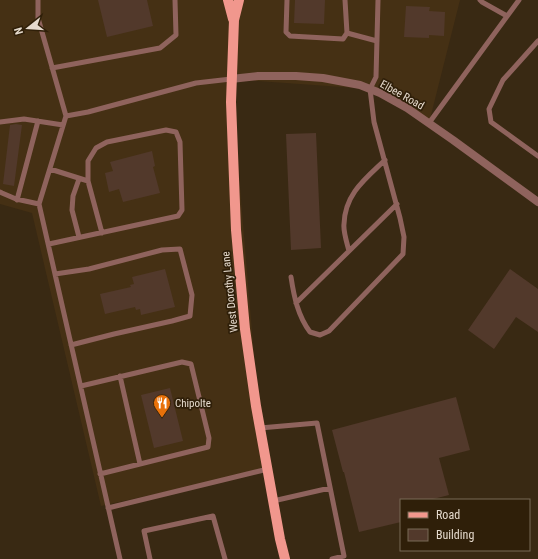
<svg xmlns="http://www.w3.org/2000/svg" width="538" height="559" font-family="'Roboto Condensed',sans-serif">
<style>
.built{fill:#453014}
.building{fill:#52392b}
.lines{fill:none;stroke-linecap:round;stroke-linejoin:round}
.service{stroke:#8f635d;stroke-width:5}
.minor{stroke:#8f635d;stroke-width:8}
.primary{stroke:#f1978d;stroke-width:10}
.labels{text-anchor:middle;dominant-baseline:central;stroke-width:3.5;stroke-linejoin:round;paint-order:stroke}
.street-label{font-size:11px;fill:#e5dacd;stroke:#2f1f09}
.poi-label{font-size:11px;fill:#e5dacd;stroke:#2f1f09;text-anchor:start}
</style>
<rect width="100%" height="100%" fill="#392913"/>
<!-- built -->
<path class="built" d="M0 0H460L429 123 370 89 231 79 260 428 268 469 101 506 32 213 0 204Z"/>
<!-- building -->
<path class="building" d="M98 0H147L153 26 107 37Z
M295 0H325L324 24 294 23Z
M406 6 430 7 429 11 445 12 444 36 429 35V38L404 37Z
M16 124 22 125 14 186 3 184 10 125Z
M316 133 321 248 291 250 286 134Z
M152 151 155 166 153 167 160 193 123 202 119 189 109 192 105 173 113 171 110 162Z
M165 269 175 307 141 315 140 309 136 310 135 307 105 314 100 294 131 287 130 285 134 284 132 277Z
M510 269 538 289V332L516 317 494 349 468 330Z
M170 388 183 441 154 448 141 395Z
M456 397 470 450 439 458 449 495 429 500H401V522L359 532 344 472H343L332 430Z"/>
<g class="lines">
<!-- service -->
<path class="service" d="M38 0V18L66 116 88 112 196 83 231 79
M287 0 286 32 290 36 343 39 347 33 345 0
M480 0 482 2 507 16
M347 33 377 41
M538 41 503 80 489 109 491 122 538 156
M52 68 160 48 176 35 175 0
M66 116 39 204 120 559
M0 122 24 119 63 125
M429 123 519 0
M50 169 88 181
M79 179 73 196 72 210 79 237
M0 192 2 193 16 199 39 204
M17 200 38 121
M49 244 178 216 182 210 180 142 176 132 166 130 107 142 96 148 88 161V181L102 233
M349 251C347 243 343 231 344 224 345 194 365 179 385 160
M55 274 89 269 162 250 180 249 192 295 190 316 172 321 114 334 71 345
M291 277C294 297 298 316 310 332L320 335 329 331 403 254 404 237 400 218 374 122 370 89 376 77 378 0
M296 303 397 204
M120 376 140 464
M81 386 182 362 191 364 209 438 208 447 100 474
M260 428 317 423 344 556 332 559
M273 501 330 488
M108 508 268 469
M150 559 144 531 213 516 225 559"/>
<!-- minor -->
<path class="minor" d="M231 79 258 76H296L323 78 360 85 380 93 407 108 453 140 538 202"/>
<!-- primary -->
<path class="primary" d="M228 0 233 19
M239 0 234 20 231 102 236 230 245 329 256 406 280 539 285 559"/>
</g>
<!-- icons -->
<defs>
<g id="restaurant-pin" transform="scale(0.9)"><path d="M0 17L-7.5 6A9.5 9.5 0 1 1 7.5 6Z" fill="#e8710a" stroke="#2f1f09"/><path d="M-5-6h1v4h1v-4h1v4h1v-4h1v5L-1.5 .5V6h-2V.5L-5-1ZM5-6V6H3V1.5H1.5Q1.5-4 5-6Z" fill="#fff"/></g>
</defs>
<g fill-rule="evenodd">
<use href="#restaurant-pin" x="162" y="403"/>
</g>
<g class="labels">
<!-- street labels -->
<g class="street-label">
<text transform="translate(402 95) rotate(29)">Elbee Road</text>
<text transform="translate(230 292) rotate(-96)">West Dorothy Lane</text>
</g>
<!-- poi labels -->
<g class="poi-label">
<text x="175" y="403">Chipolte</text>
</g>
</g>
<!-- legend -->
<rect x="400" y="499" width="130" height="52" fill="#2f1f09" stroke="#786a57"/>
<rect x="408" y="512" width="20" height="6" fill="#f1978d" stroke="#786a57"/>
<text x="436" y="519" font-size="12" fill="#e5dacd">Road</text>
<rect x="408" y="529" width="20" height="12" fill="#52392b" stroke="#786a57"/>
<text x="436" y="539" font-size="12" fill="#e5dacd">Building</text>
<!-- north arrow -->
<g transform="translate(28 28) rotate(253)" stroke="#2f1f09" stroke-width="3" paint-order="stroke">
<path d="M0-3L7 15L0 10L-7 15Z" fill="#e5dacd"/>
<text y="-6" font-size="11" font-weight="bold" text-anchor="middle" fill="#e5dacd">N</text>
</g>
</svg>
